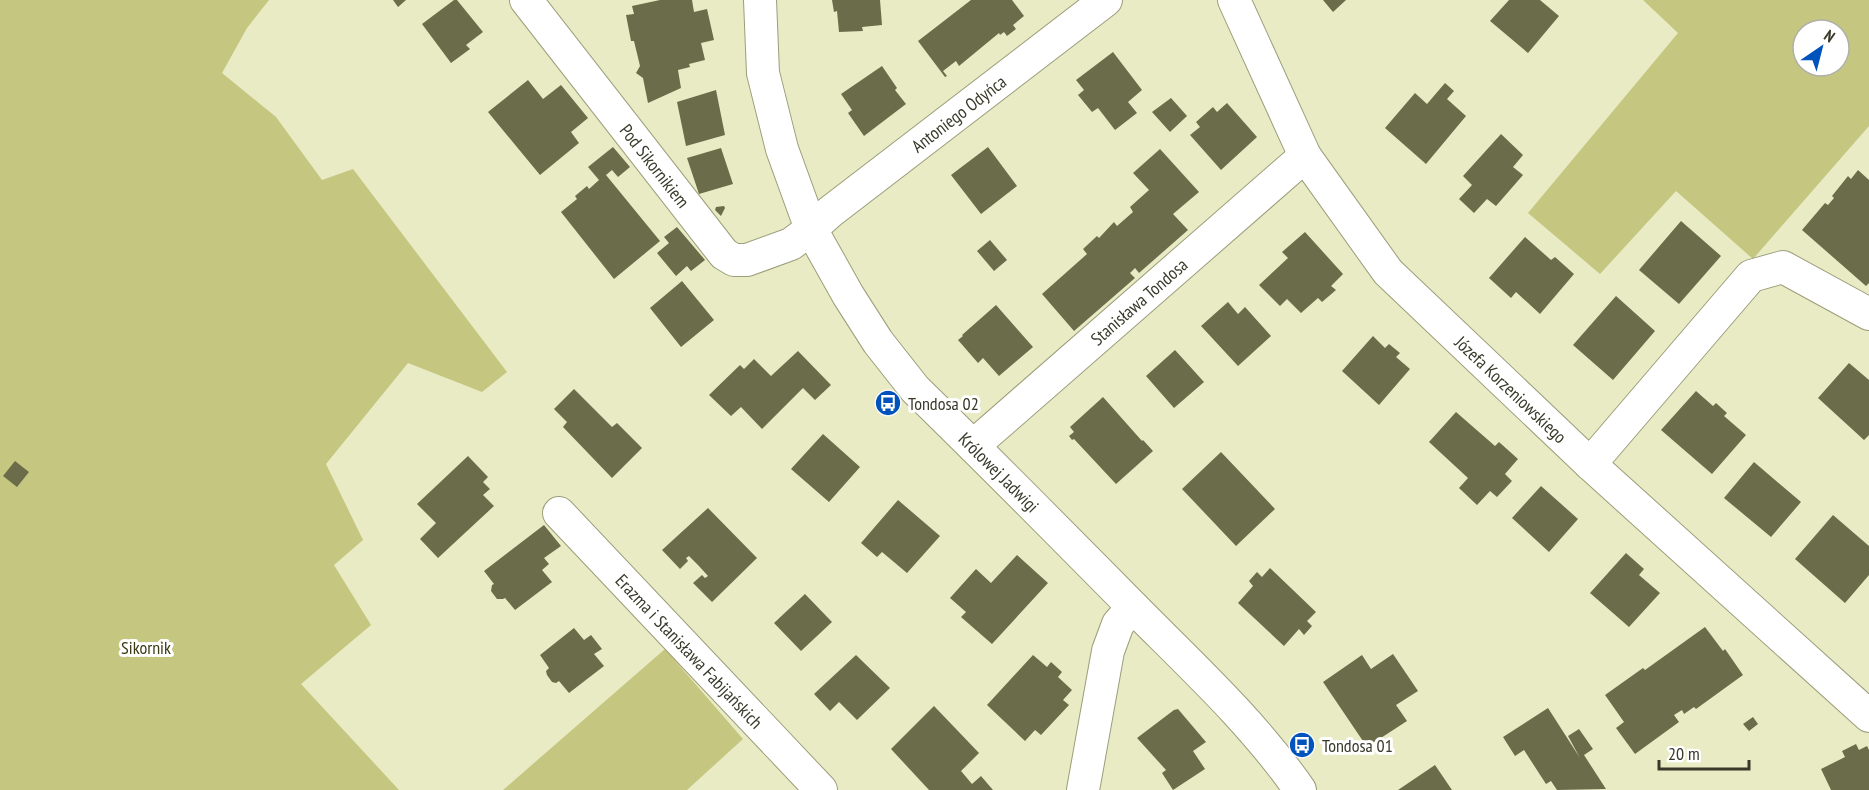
<svg xmlns="http://www.w3.org/2000/svg" width="1869" height="790" font-family="'PT Sans Narrow',sans-serif">
<style>
.green{fill:#c5c680;fill-rule:evenodd}
.building{fill:#6b6c4a}
.lines{fill:none;stroke-linecap:round;stroke-linejoin:round}
.minor-casing{stroke:#9c9d7a;stroke-width:34}
.minor{stroke:#fff;stroke-width:32}
.labels{text-anchor:middle;dominant-baseline:central;stroke-width:6;stroke-linejoin:round;paint-order:stroke}
.street-label{font-size:18px;fill:#39392a;stroke:#fff}
.poi-label{font-size:18px;fill:#39392a;stroke:#fff;text-anchor:start}
.park-label{font-size:18px;fill:#3b3a13;stroke:#fff}
</style>
<rect width="100%" height="100%" fill="#e9ebc5"/>
<!-- green -->
<path class="green" d="M0 0H269L247 28 222 73 276 117 322 180 353 169 507 372 482 392 408 363 326 464 363 540 334 565 371 625 301 684 399 790H0Z
M1643 0H1869V126L1753 259 1676 191 1600 274 1528 213 1678 33ZM1803 30H1839V66H1803Z
M665 649 743 739 687 790H503Z"/>
<!-- building -->
<path class="building" d="M393 0H406L398 7Z
M454 0H457L483 32 466 45 470 49 451 63 422 24Z
M660 0H692L694 12 707 9 714 40 701 43 705 60 689 64 690 67 678 70 681 88 648 103 643 78 636 73 640 66 634 41H631L626 15 634 14 632 6Z
M832 0H880L882 25 862 27 863 31 839 32 837 11 834 12Z
M971 0H1012L1024 16 1013 25 1016 29 1007 36 1004 32 1000 35 999 33 959 66 956 61 943 71 947 76 945 77 918 41Z
M1323 0H1346L1333 12Z
M1509 0H1540L1559 16 1528 53 1490 21Z
M1113 52 1142 90 1128 102 1137 113 1115 130 1098 108 1092 112 1078 95 1084 90 1076 80Z
M882 66 897 88 895 90 906 104 864 136 848 113 852 110 841 94Z
M528 80 543 99 561 85 588 118 571 132 579 143 540 175 488 112Z
M1445 83 1454 91 1447 99 1466 116 1426 164 1385 128 1415 93 1427 104Z
M716 90 725 135 686 146 677 102Z
M1171 98 1187 116 1170 132 1152 112Z
M1227 103 1257 137 1221 170 1190 135 1200 127 1196 122 1213 107 1217 112Z
M1501 134 1523 155 1513 167 1523 175 1496 206 1487 199 1474 213 1459 199 1472 185 1463 176Z
M613 147 630 167 618 177 612 170 606 175 660 241 614 279 561 212 577 199 575 196 587 186 589 189 599 180 588 167Z
M988 147 1017 186 981 214 951 175Z
M721 148 733 184 699 194 687 158Z
M1160 149 1199 192 1173 214 1188 230 1139 273 1135 268 1130 273 1135 278 1074 331 1042 294 1087 254 1083 249 1097 236 1099 238 1114 222 1117 226 1133 212 1130 207 1149 190 1133 173Z
M1858 170 1869 180V283L1866 286 1802 230 1825 203 1828 205 1834 198 1832 196 1848 176 1851 179Z
M724 206 725 208 721 216 715 210 716 207Z
M1681 221 1721 256 1679 304 1639 270Z
M677 227 705 260 691 271 687 266 676 276 657 253 669 243 664 237Z
M1305 232 1343 274 1331 286 1336 290 1322 302 1318 298 1301 313 1287 299 1280 306 1259 285 1288 258 1282 252Z
M1525 237 1551 260 1555 257 1574 274 1540 314 1516 292 1511 298 1489 278Z
M990 240 1007 260 994 271 977 251Z
M682 281 714 320 681 347 650 308Z
M1616 296 1655 331 1613 380 1573 345Z
M1228 302 1238 314 1245 307 1271 336 1238 366 1201 326Z
M996 305 1033 347 999 376 983 358 978 363 958 340 963 336 962 335Z
M1373 336 1385 348 1389 344 1400 353 1396 357 1410 369 1379 405 1342 371Z
M1175 350 1204 382 1174 408 1146 376Z
M798 351 831 385 815 400 803 388 762 429 741 407 731 416 709 395 740 365 744 369 754 359 771 376Z
M1849 363 1869 380V435L1864 440 1818 398Z
M574 389 612 427 617 423 642 448 612 478 563 427 567 422 554 409Z
M1696 391 1713 406 1716 403 1727 413 1724 416 1746 435 1712 474 1661 430Z
M1103 397 1142 441 1143 440 1153 451 1116 484 1074 439 1072 440 1069 436 1074 432 1070 427Z
M1456 412 1495 446 1499 442 1518 459 1505 474 1512 481 1497 497 1490 491 1477 505 1459 488 1468 478 1429 442Z
M823 434 860 467 829 502 791 469Z
M1221 452 1275 509 1236 546 1182 489Z
M468 456 488 477 483 482 490 489 483 495 494 506 438 558 420 539 436 523 417 504Z
M15 461 29 472 17 487 3 476Z
M1754 462 1801 502 1771 537 1724 498Z
M1541 486 1578 519 1549 552 1512 518Z
M898 500 940 536 907 573 882 552 877 557 861 543Z
M708 508 757 558 712 602 693 583 702 575 705 578 708 576 698 565 689 556 686 558 688 561 680 569 662 550Z
M1833 515 1869 546V575L1845 603 1795 559Z
M544 525 561 546 544 558 549 564 542 570 552 582 515 610 505 598 503 599H497L491 591 492 585 494 584 484 571Z
M1626 553 1644 569 1639 575 1660 593 1629 627 1590 593Z
M1017 555 1048 583 992 644 961 617 966 612 950 598 976 569 991 583Z
M1270 568 1316 612 1307 621 1312 626 1304 635 1299 629 1284 646 1238 603 1253 586 1249 581 1257 572 1262 577Z
M805 594 832 622 801 651 774 623Z
M1705 627 1723 651 1725 649 1743 675 1696 709 1694 707 1684 714 1682 710 1674 715 1679 722 1635 754 1616 728 1624 722 1605 695 1643 668 1645 670Z
M574 628 584 640 591 635 602 649 594 654 604 666 569 693 559 681 556 683 552 682 547 675 546 671 549 668 540 655Z
M1393 654 1418 691 1396 705 1407 721 1367 747 1323 682 1362 655 1371 669Z
M856 655 890 688 857 720 839 702 830 711 814 694Z
M1033 655 1047 667 1051 662 1062 672 1058 677 1072 690 1063 700 1069 705 1041 735 1035 730 1025 741 987 705Z
M934 706 979 753 961 771 972 784 981 776 993 790H929L891 749Z
M1548 708 1580 758 1568 736 1579 729 1593 749 1584 755 1606 789 1557 790 1551 781 1546 784 1524 750 1515 756 1503 737Z
M1178 709 1206 742 1193 751 1205 769 1173 790 1162 773 1166 770 1137 738 1174 710Z
M1753 717 1758 724 1749 731 1743 724Z
M1856 744 1859 750 1867 746 1869 750V790H1831L1821 769 1845 757 1842 751Z
M1435 765 1452 790H1398Z"/>
<g class="lines">
<!-- minor casing -->
<g class="minor-casing">
<g id="minor">
<path id="s1" d="M526 0 724 254 734 260H747L791 244 811 229 830 212 1106 0"/>
<path id="s2" d="M760 0 763 73 782 149 811 229 848 295 878 342 915 389C991 463 1066 539 1141 615 1196 670 1255 725 1300 790"/>
<path id="s3" d="M1234 0 1305 156 1388 272 1590 464 1869 716"/>
<path id="s4" d="M973 446 1305 156"/>
<path d="M1590 464 1751 276 1783 267 1869 314"/>
<path id="s5" d="M559 513 821 790"/>
<path d="M1083 790 1108 651 1118 624 1133 607"/>
</g>
</g>
<!-- minor -->
<use href="#minor" class="minor"/>
</g>
<!-- icons -->
<defs>
<g id="bus-disc" transform="scale(1.35)"><circle r="9.5" fill="#0053bc" stroke="#fff"/><path d="M-5-6H5V4H4V6H2V4H-2V6H-4V4H-5ZM-3.5-4V0h7V-4ZM-3.5 1.2v1.5H-2V1.2ZM2 1.2v1.5H3.5V1.2Z" fill="#fff"/></g>
</defs>
<g fill-rule="evenodd">
<use href="#bus-disc" x="888" y="403"/>
<use href="#bus-disc" x="1302" y="745"/>
</g>
<g class="labels">
<!-- street labels -->
<g class="street-label">
<text stroke="none"><textPath href="#s1" startOffset="606">Antoniego Odyńca</textPath></text>
<text stroke="none"><textPath href="#s1" startOffset="210">Pod Sikornikiem</textPath></text>
<text stroke="none"><textPath href="#s4" startOffset="220">Stanisława Tondosa</textPath></text>
<text stroke="none"><textPath href="#s3" startOffset="484">Józefa Korzeniowskiego</textPath></text>
<text stroke="none"><textPath href="#s2" startOffset="546">Królowej Jadwigi</textPath></text>
<text stroke="none"><textPath href="#s5" startOffset="190">Erazma i Stanisława Fabijańskich</textPath></text>
</g>
<!-- poi labels -->
<g class="poi-label">
<text x="908" y="403">Tondosa 02</text>
<text x="1322" y="745">Tondosa 01</text>
</g>
<!-- park labels -->
<g class="park-label">
<text x="146" y="647">Sikornik</text>
</g>
</g>
<!-- north arrow -->
<g transform="translate(1821 48) rotate(35)"><circle r="28" fill="#ffffff" stroke="#b0b0aa" stroke-width="1.5"/>
<path d="M0-4.5L10 22L0 15L-10 22Z" fill="#0053bc"/>
<text y="-9" font-size="16" font-weight="bold" text-anchor="middle" fill="#39392a">N</text>
</g>
<!-- scale -->
<path d="M1659 760v9h90v-9" fill="none" stroke="#39392a" stroke-width="3"/>
<text x="1668" y="760" font-size="18" fill="#39392a" stroke="#ffffff" stroke-width="4.5" paint-order="stroke">20 m</text>
</svg>
